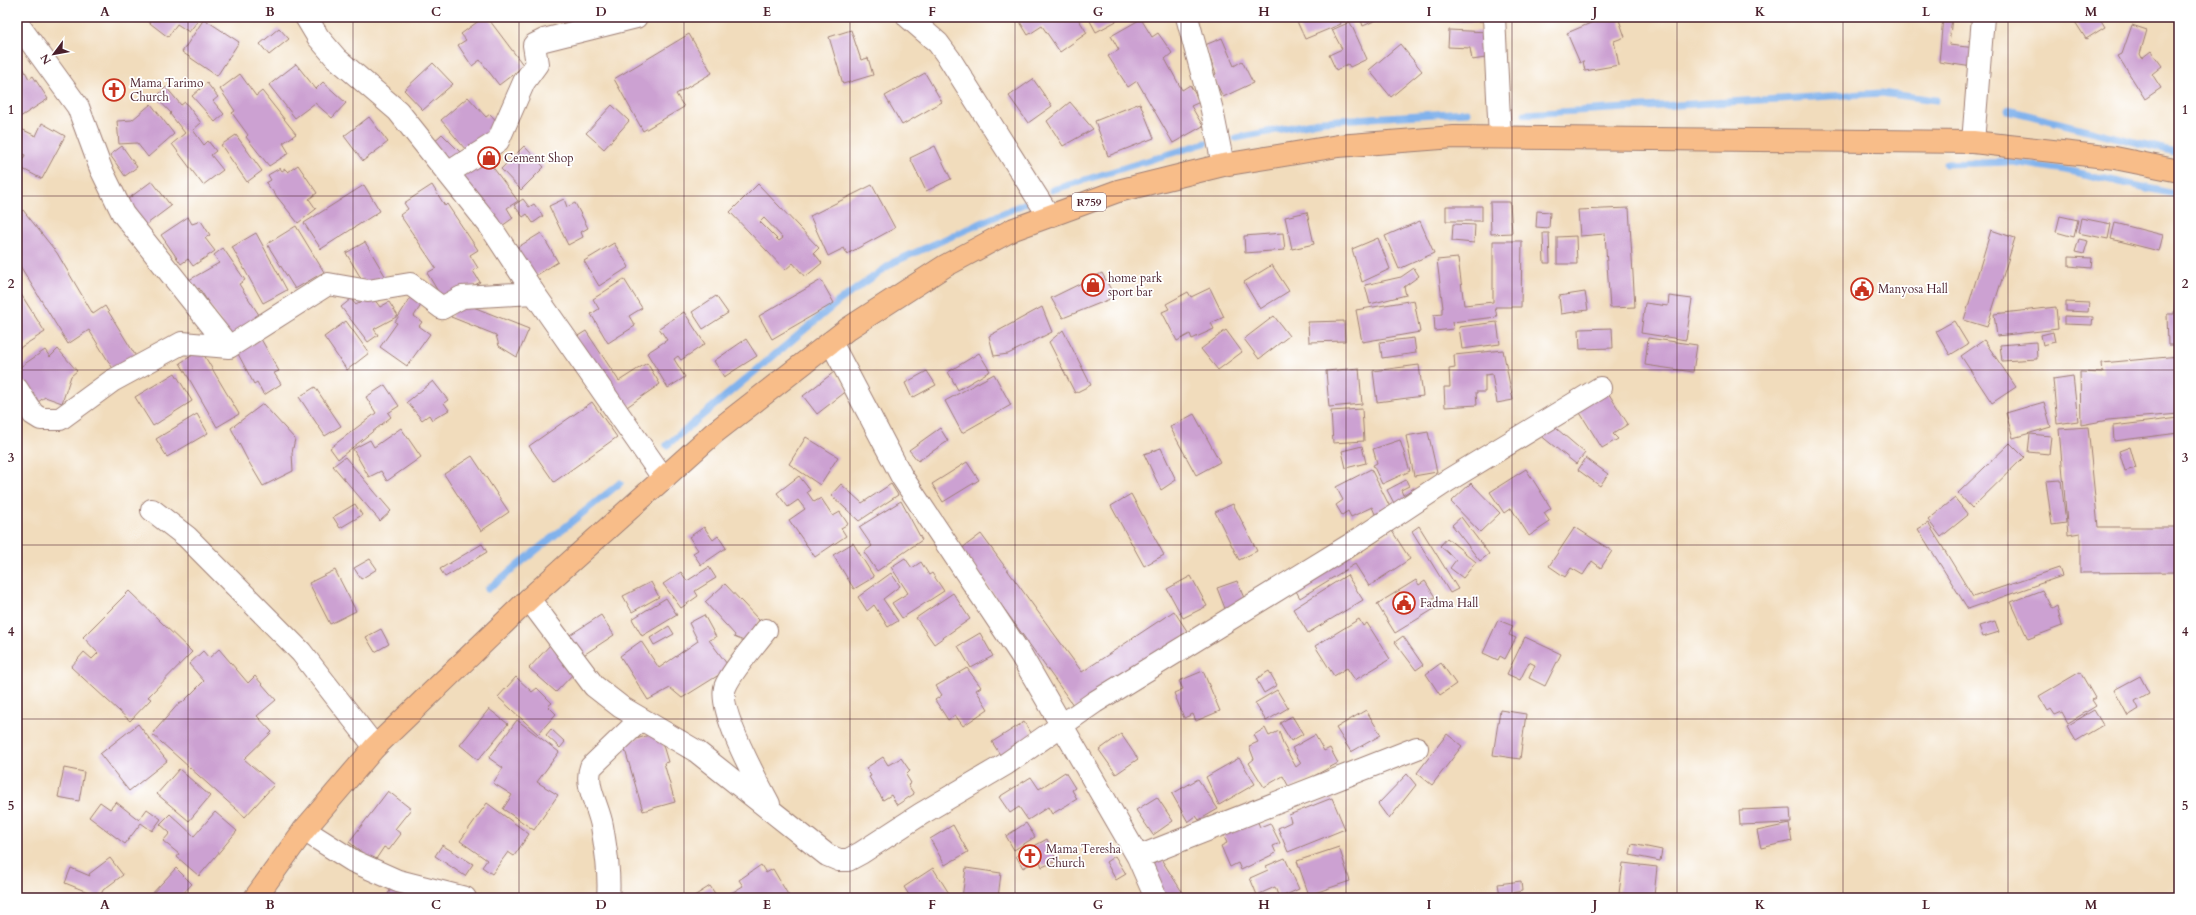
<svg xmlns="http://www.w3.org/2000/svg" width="2196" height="915" font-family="Cardo,serif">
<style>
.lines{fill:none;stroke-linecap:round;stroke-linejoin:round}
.stream{stroke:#81b2ec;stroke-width:7}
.building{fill:#cca1d2;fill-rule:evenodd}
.minor-casing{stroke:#9e7e74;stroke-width:24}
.major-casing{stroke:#9e7e74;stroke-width:24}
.minor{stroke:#fff;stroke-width:22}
.major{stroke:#f8bd89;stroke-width:22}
.grid{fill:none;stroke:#4a1f2b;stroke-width:1;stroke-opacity:0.55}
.labels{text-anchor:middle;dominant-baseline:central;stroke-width:3.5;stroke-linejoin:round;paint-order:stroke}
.shield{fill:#fff;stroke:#80626b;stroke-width:1}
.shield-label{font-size:11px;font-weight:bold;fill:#4a1f2b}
.poi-label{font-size:12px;fill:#4a1f2b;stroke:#fff;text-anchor:start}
.neatline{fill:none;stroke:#4a1f2b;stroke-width:1.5}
.grid-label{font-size:13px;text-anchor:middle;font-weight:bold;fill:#4a1f2b}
</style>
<rect width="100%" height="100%" fill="#fff"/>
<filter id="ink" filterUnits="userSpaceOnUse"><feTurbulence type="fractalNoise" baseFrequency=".025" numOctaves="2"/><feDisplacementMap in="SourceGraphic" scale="8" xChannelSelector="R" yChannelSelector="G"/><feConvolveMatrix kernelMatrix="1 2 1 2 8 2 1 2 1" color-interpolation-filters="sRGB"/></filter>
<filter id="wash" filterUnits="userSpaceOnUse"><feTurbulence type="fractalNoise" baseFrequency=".012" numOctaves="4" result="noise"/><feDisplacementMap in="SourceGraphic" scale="16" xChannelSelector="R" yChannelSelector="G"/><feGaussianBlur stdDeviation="0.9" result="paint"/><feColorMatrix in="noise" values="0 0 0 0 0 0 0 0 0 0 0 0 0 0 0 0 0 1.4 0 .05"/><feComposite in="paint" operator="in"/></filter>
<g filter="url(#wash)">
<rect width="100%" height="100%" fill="#f1dcbc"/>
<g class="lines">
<!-- stream -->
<path class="stream" d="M2008 110 2179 153
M1525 114 1881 93 1936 100
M1236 138 1323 121 1467 112
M1946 164 2013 162 2065 170 2179 195
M1052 190 1205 143
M667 445 839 301 894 262 1028 202
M488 589 620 483"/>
</g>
<g id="blocks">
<!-- building -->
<path class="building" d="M142 17H201L189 32 177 24 168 37Z
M484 17H487L524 66 499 85 480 60 472 66 458 45 466 40 461 34Z
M1017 17H1077L1087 33 1060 52 1042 26 1028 35Z
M1088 17H1124L1096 32Z
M1295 17H1338L1341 24 1305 39Z
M1360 17H1383L1363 26Z
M1450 17H1485V21L1450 22Z
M1591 17H1618L1625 37 1614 41 1619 65 1585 71 1583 61 1580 63 1567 33 1593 22Z
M1943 17H1952L1949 45 1976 48 1979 68 1939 62Z
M2072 17H2099L2105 27 2086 39Z
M204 19 239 42 217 76 182 52Z
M1141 19 1152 37 1158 33 1172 53 1165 59 1182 90 1190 85 1200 102 1191 106 1203 126 1173 143 1137 81 1128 87 1108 56 1119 50 1111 36Z
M1350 22 1367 59 1350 67 1348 64 1336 70 1329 55 1342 49 1332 30Z
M2132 25 2147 30 2140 54 2142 58 2151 51 2162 66 2152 74 2161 88 2145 99 2118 56 2122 54Z
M279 28 289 39 269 55 260 44Z
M851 30 861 60 868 58 873 75 843 84 829 37Z
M1449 30 1488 32 1492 57 1472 60 1470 48 1448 47Z
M689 34 712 73 676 94 684 107 643 131 614 79Z
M1222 38 1234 66 1242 61 1253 83 1223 97 1213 76 1216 74 1205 45Z
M1400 44 1422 71 1391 97 1369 70Z
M17 56 29 79 33 76 48 99 17 119Z
M433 63 453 84 423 110 404 90Z
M296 64 316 89 323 82 346 103 332 118 315 103 295 118 269 85Z
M925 73 942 102 902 125 885 96Z
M240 74 256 96 262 91 296 134 283 143 289 153 269 166 246 137 248 135 232 113 235 111 220 89Z
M1033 79 1052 106 1028 123 1009 96Z
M207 83 218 97 213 101 224 114 215 122 192 96Z
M166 87 181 105 185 102 201 123 193 130 204 145 208 141 216 151 211 155 223 170 203 185 172 144 185 133 170 114 171 113 156 97Z
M468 97 486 117 490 114 502 127 470 155 441 120Z
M1070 102 1093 129 1063 146 1047 121Z
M1140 103 1154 138 1108 156 1095 121Z
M151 104 174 134 148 157 137 143 119 144 117 121 132 120Z
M612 105 629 121 604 149 586 133Z
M369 117 388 142 363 161 344 136Z
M42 123 65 136 42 179 19 167 25 155 17 151V127L36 136Z
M442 134 464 156 451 169 429 146Z
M236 135 262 171 247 182 221 145Z
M122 146 137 167 125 176 110 155Z
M524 146 544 167 521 190 501 169Z
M935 146 951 179 926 191 910 158Z
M486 158 518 201 507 208 513 218 502 226 458 179Z
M298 165 317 193 309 199 316 209 298 223 266 183 271 180 268 175 280 168 282 171 285 169 288 172Z
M152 181 171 206 143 227 124 202Z
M758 184 819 248 814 253 822 263 805 277 793 263 785 270 730 212ZM764 218 783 238 779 241 760 222Z
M364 185 380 211 321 249 304 223Z
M432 185 445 206 447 204 478 250 470 255 478 268 473 271 480 282 445 303 427 273 436 268 400 215 408 209 404 203Z
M872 185 895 228 847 254 844 248 828 256 810 216Z
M523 199 529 207 534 204 543 216 533 223 527 214 523 217 514 205Z
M564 199 567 207 575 203 588 228 581 232 583 237 568 245 549 206Z
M1490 202H1510L1512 233 1491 234Z
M1446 206H1482V221H1446Z
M1629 208 1635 307 1610 308 1605 234 1580 236 1578 210Z
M23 210 57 253 93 314 105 306 137 358 115 372 89 330 68 344 17 261V214Z
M1537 211 1550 212 1549 228 1536 227Z
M1307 212 1314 244 1292 249 1285 217Z
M2060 216 2078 220 2074 237 2056 232Z
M188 217 192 224 201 221 210 235 205 238 215 251 193 266 188 259 181 264 161 235Z
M2081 218 2111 224 2108 239 2078 233Z
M1420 221 1434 253 1399 269 1385 236Z
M2115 223 2163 235 2159 251 2111 239Z
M1453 224 1475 225 1474 243 1452 241Z
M296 226 324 272 295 289 267 244Z
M1991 230 2015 238 1987 327 1964 320Z
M256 233 287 290 263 303 232 247Z
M541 233 558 262 527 281 510 252Z
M1283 233 1285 250 1245 253 1244 236Z
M1543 233H1549L1550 263H1544Z
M1576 236 1577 264H1557V237Z
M1378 238 1390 269 1362 282 1352 249Z
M2079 239 2088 241 2084 254 2075 252Z
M1493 241H1522L1521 307H1495L1497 317 1452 322 1453 329 1435 331 1434 315 1442 314V308H1443L1437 260 1458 258 1464 305 1493 302Z
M365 242 387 279 368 290 346 253Z
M614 243 629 267 599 286 584 261Z
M223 248 245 280 239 284 263 321 233 341 199 288 195 291 189 280 219 263 214 255Z
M2069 257 2092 258 2091 268 2069 266Z
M1272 265 1289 291 1260 309 1244 282Z
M1414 268 1419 276 1404 287 1406 295 1370 304 1365 285 1401 277Z
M1102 273 1115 297 1063 318 1051 298Z
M624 279 642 308 629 316 635 326 608 343 591 314 599 309 593 299Z
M821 280 834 303 772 339 759 316Z
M17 288 45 332 18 349 17 348Z
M1210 288 1224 317 1211 323 1214 329 1192 339 1190 334 1177 341 1162 312 1169 309 1166 304 1188 292 1191 297Z
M414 292 425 299 414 316 422 322 419 326 430 334 407 366 380 347 397 323 395 322Z
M1585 292 1588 310 1561 314 1559 296Z
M2176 292 2179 293V345H2168L2167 314H2174Z
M371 295 380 307 389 302 398 316 374 329 378 335 368 342 341 307 351 299 356 305Z
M716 296 728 313 703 329 692 312Z
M1669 296 1692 299 1686 340 1641 333 1645 303 1668 306Z
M1414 300 1420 332 1362 342 1356 310Z
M458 301 529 329 517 357 499 346 496 335 451 317Z
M2066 302 2089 303 2088 312 2066 311Z
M1042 307 1052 332 1008 354 994 356 989 336Z
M2056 307 2058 329 1997 336 1994 314Z
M684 312 705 344 681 360 678 356 674 359 685 377 668 388 647 353 667 340 659 328Z
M1274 316 1289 336 1259 359 1244 339Z
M2064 316 2093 317 2092 325 2064 324Z
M346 321 369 353 347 370 324 337Z
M1344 321 1345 341 1309 342 1308 322Z
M1954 321 1968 344 1950 355 1936 331Z
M1497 322 1500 344 1462 349 1459 327Z
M1612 328 1613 348 1580 349 1579 329Z
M1063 330 1091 385 1075 393 1049 342Z
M1226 330 1242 352 1218 370 1201 349Z
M586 331 619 381 647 363 660 384 621 411 573 339Z
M2053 332 2055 342 2043 345 2041 335Z
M1414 338 1416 353 1382 358 1380 342Z
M1648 338 1697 345 1693 372 1645 365Z
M261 339 279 371 274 373 281 384 264 395 257 382 254 384 237 352Z
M746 339 757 356 724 377 714 361Z
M1984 340 2016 387 1992 403 1961 356Z
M2036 342 2037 359 2002 361 2000 345Z
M58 349 77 371 71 376 62 403 45 397 34 405 17 380V369L45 350 50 357Z
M201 350 239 414 217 427 180 363Z
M1503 350 1513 400 1497 403 1492 374 1485 375V392H1476L1477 405 1445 407 1444 387H1450L1449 369 1455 368 1454 355Z
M979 353 990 371 958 390 948 372Z
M2179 356V414L2108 420 2081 425 2080 372 2103 373 2102 363Z
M1419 365 1423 396 1377 402 1373 371Z
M1359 368 1362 404 1329 407 1326 371Z
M927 371 936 385 912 398 905 383Z
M834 372 848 390 817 414 803 396Z
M175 373 192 401 153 426 135 397Z
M994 374 1011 405 962 433 945 401Z
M2073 376 2078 421 2057 424 2053 379Z
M433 381 448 400 444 403 449 410 432 420 429 415 422 420 407 402Z
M385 385 399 406 388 413 391 417 338 459 330 448 376 413 366 397Z
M315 387 341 426 325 436 299 397Z
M1605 388 1628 424 1613 434 1618 439 1602 448 1577 408Z
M592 402 617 437 554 482 529 446Z
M2044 402 2051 427 2013 438 2006 413Z
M263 404 295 439 292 453 293 471 263 486 247 459 231 428Z
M1362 409 1364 441 1333 443 1331 411Z
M197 414 208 433 167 457 156 439Z
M1194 414 1220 462 1196 475 1170 427Z
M2179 418V433L2114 441 2113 426Z
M1550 423 1585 453 1576 464 1540 435Z
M2088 427 2098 527H2179V572L2080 573V533L2068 535 2059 429Z
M401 428 421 457 387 481 381 471 369 477 353 449 370 440 374 447Z
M940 428 948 441 918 461 909 450Z
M1428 432 1437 472 1414 476 1406 436Z
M2030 434 2051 436 2049 454 2028 452Z
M806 437 838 457 820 485 789 464Z
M1400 440 1410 471 1382 484 1373 465 1377 463 1373 449Z
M2010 443 2024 457 1972 508 1958 493Z
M1362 446 1366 463 1346 468 1342 451Z
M2130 447 2136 468 2125 471 2119 451Z
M1161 448 1176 480 1161 490 1144 454Z
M472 456 509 512 481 531 444 474Z
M345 457 391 511 380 521 333 466Z
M1586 458 1608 474 1600 486 1578 470Z
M967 462 979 480 943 502 932 484Z
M1371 469 1390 507 1375 514 1372 507 1351 517 1348 511 1342 515 1336 505 1343 500 1336 487Z
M1526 469 1551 508 1544 513 1550 522 1529 536 1511 508 1504 513 1490 492Z
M799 476 810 490 807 492 814 502 821 498 833 516 840 512 848 524 841 528 846 536 815 557 789 520 805 509 798 500 788 507 777 493Z
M1406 480 1409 486 1401 490 1403 495 1414 488 1419 495 1395 505 1387 490Z
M2061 480 2066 523 2052 525 2046 481Z
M1471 483 1500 513 1480 532 1451 502Z
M841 484 862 503 891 484 898 495 859 521 831 495Z
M1131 494 1164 555 1144 566 1111 506Z
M1955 498 1968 515 1941 537 1928 520Z
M901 501 922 540 877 571 864 552 872 546 859 527Z
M355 504 362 515 340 528 333 517Z
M1233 504 1257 551 1239 560 1215 512Z
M1461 517 1489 554 1480 561 1452 525Z
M1928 523 1973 597 2059 568 2062 576 1968 609 1918 529Z
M1419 526 1458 589 1450 593 1412 531Z
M704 527 713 540 718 536 726 548 701 565 693 553 698 550 689 537Z
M1575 527 1612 551 1601 568 1592 561 1583 575 1571 568 1565 577 1549 566Z
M1392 531 1410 559 1369 586 1355 564 1300 598 1292 584 1348 550 1353 557Z
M981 534 1082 672 1174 611 1189 634 1076 709 961 549Z
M1447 538 1476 562 1463 578 1450 568 1456 560 1440 546Z
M853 543 874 577 854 589 833 555Z
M482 544 487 552 445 577 440 569Z
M905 558 912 568 921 562 929 575 932 573 944 591 902 618 892 603 908 593 891 567Z
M370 559 377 569 361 579 354 568Z
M709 567 716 578 695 591 698 596 681 608 663 584 681 572 687 581Z
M335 570 356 611 330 624 309 583Z
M891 573 900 586 883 599 898 621 888 627 874 605 867 611 858 597Z
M1347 575 1363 600 1308 633 1293 609Z
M1191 576 1207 606 1183 618 1167 589Z
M1416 580 1419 585 1425 581 1435 597 1429 600 1434 609 1395 633 1377 604Z
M1237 581 1246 603 1226 611 1217 588Z
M651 582 659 597 632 612 623 596Z
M725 584 759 620 749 643 734 637 735 635 705 602Z
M2042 590 2052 609 2057 606 2062 626 2028 639 2011 602Z
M129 591 192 652 148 697 151 699 130 721 71 667 84 652 92 659 98 653 83 637Z
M953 593 970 619 934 644 916 618Z
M666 598 677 615 642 636 632 619Z
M601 615 614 635 579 658 565 638Z
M704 615 716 637 709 640 730 668 682 698 670 688 648 700 620 656 641 641 659 668 698 641 689 623Z
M1359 619 1363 626 1367 623 1390 659 1355 680 1347 668 1334 676 1315 646Z
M1498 620 1513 626 1509 635 1516 638 1505 659 1500 656 1498 660 1483 653Z
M1995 621 1999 632 1983 637 1979 626Z
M669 626 674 634 654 645 650 638Z
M381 629 389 644 375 652 366 637Z
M980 633 993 656 971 668 958 646Z
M1403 636 1423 665 1416 670 1395 642Z
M1525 637 1561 654 1545 686 1529 678 1535 665 1529 662 1520 680 1507 674Z
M550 645 577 670 556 692 529 668Z
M219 649 248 683 255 676 276 700 257 716 272 732 244 759 274 785 245 817 152 734 180 702 182 703 204 681 189 664 203 651 209 658Z
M1441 663 1456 684 1440 695 1426 674Z
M967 668 981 687 976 690 988 709 963 726 955 715 948 720 935 700 942 695 936 686Z
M1203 671 1220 711 1196 721 1193 714 1184 718 1174 693 1183 689 1179 681Z
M1269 671 1277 685 1264 693 1256 679Z
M2080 672 2095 698 2092 700 2096 706 2068 723 2062 712 2055 715 2051 709 2048 711 2039 696Z
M2140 676 2149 693 2135 701 2139 709 2128 716 2114 690Z
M516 677 532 692 537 688 552 703 548 706 556 714 538 734 498 697Z
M1277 690 1288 708 1266 721 1255 703Z
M489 709 508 724 478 760 460 745Z
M1366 710 1381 735 1351 752 1336 728Z
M1500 710 1526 714 1520 759 1493 755Z
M2094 710 2103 725 2076 741 2067 726Z
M1292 716 1303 734 1291 741 1280 723Z
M517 720 559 752 537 782 558 795 534 830 503 809 512 795 493 783 503 768 489 758Z
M1024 722 1036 740 1004 761 992 742Z
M138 724 167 761 129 791 100 754Z
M1265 728 1269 736 1279 731 1283 744 1296 767 1301 763 1292 748 1315 735 1324 751 1330 748 1338 763 1290 789 1283 776 1264 787 1249 763 1254 759 1249 746 1258 742 1254 735Z
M551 729 565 742 560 748 546 735Z
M659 732 668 762 664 763 675 802 643 811 623 743Z
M1121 734 1138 759 1116 774 1099 750Z
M1447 734 1462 746 1432 785 1417 773Z
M883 757 888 765 901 758 910 771 906 775 911 783 908 785 914 794 897 805 891 795 883 800 869 777 871 776 866 768Z
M1239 758 1255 784 1219 805 1206 777Z
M64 768 84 772 79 801 58 797Z
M179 769 210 796 189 821 157 794Z
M1065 772 1075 788 1072 790 1077 799 1052 814 1048 807 1028 820 1019 807 1010 813 999 797 1031 777 1039 789Z
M1407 774 1416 785 1389 819 1378 804Z
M1198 779 1218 809 1199 820 1196 816 1188 822 1172 794Z
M388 791 411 809 395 829 401 834 389 850 384 847 374 862 349 842Z
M1157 797 1173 821 1153 835 1136 810Z
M1332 798 1345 829 1288 852 1278 828 1291 822 1289 815Z
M100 802 110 809 116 802 139 820 147 809 161 819 152 831 141 823 125 844 89 817Z
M487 803 529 834 514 856 508 852 492 874 482 867 487 860 460 841Z
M1790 808 1791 823 1740 825 1739 810Z
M215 812 237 831 199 876 177 857 179 854 163 841 170 833 160 824 170 814 194 836Z
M1255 816 1260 827 1270 823 1280 843 1273 846 1276 853 1241 870 1238 863 1230 867 1221 846 1227 843 1222 832Z
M1026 823 1035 837 1014 850 1006 836Z
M1789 824 1792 841 1761 848 1757 831Z
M953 825 968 852 945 865 930 839Z
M1047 839 1057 861 1042 867 1039 859 1023 868 1016 856Z
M1632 844 1662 850 1660 861 1630 855Z
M442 845 473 864 465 876 435 856Z
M1339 847 1350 881 1309 895 1297 861Z
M1115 856 1126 874 1116 880 1106 862Z
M110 858 123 875 103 890 100 897 65 883 71 868 90 876 89 874Z
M1285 858 1299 889 1279 898 1275 887 1257 895 1250 878 1268 870 1266 866Z
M1161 859 1186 898H1162L1144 870Z
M1623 863 1657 867 1654 896 1619 893Z
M761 865 766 873 773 869 790 898H730L728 895 743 886 739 880Z
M176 868 192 884 179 898H150L149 897Z
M933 868 952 898H911L904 887Z
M966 868 1001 873 998 898H962Z
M1521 881 1522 891 1500 895 1498 884Z
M394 883 422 898H386Z
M710 886 718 898H691Z"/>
</g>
</g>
<g filter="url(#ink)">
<use href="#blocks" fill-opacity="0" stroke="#9e7e74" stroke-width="1"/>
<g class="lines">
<!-- minor casing -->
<g class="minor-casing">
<path id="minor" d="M306 17 318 37 336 58 398 111 490 226 534 293 664 479
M908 17 938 43 949 58 1049 216
M1187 17 1212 110 1223 165
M1494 17 1500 137
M17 23 78 107 101 169 123 214 229 347
M1973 142 1983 17
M448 173 498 141 524 82 537 64 534 45 544 40 636 17
M831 342 902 477 1021 655 1138 857 1156 898
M17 389 33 414 41 419H60L112 381 182 343 229 347 328 284 368 291 410 284 442 308 462 297 534 293
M152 510 187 537 301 652 375 747
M529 599 594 686 621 707 696 751 827 855 839 860H848L861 853 921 814 1006 764 1095 702 1358 540 1447 481 1600 388
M766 630C754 646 734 668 726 685 715 706 758 783 769 804
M304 830 353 861 398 881 465 898
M1138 857 1417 748
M608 898C610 875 606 850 602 826 599 807 584 785 591 767L641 719"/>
</g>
<!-- major casing -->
<g class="major-casing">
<path id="major" d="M255 898 304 830 375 747 529 599 714 433 849 328 945 266 1014 229 1118 191 1223 165 1338 146 1454 137 1973 142 2115 158 2179 171"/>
</g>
<!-- minor -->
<use href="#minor" class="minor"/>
<!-- major -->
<use href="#major" class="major"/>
</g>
</g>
<!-- grid -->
<path class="grid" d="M188 17V898M353 17V898M519 17V898M684 17V898M850 17V898M1015 17V898M1181 17V898M1346 17V898M1512 17V898M1677 17V898M1843 17V898M2008 17V898M17 196H2179M17 370H2179M17 545H2179M17 719H2179"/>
<!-- icons -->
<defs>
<g id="church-ring" transform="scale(1.15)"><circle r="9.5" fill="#fff" stroke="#c8321e" stroke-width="1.5"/><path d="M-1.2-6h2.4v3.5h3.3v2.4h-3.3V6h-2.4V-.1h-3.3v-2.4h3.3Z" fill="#c8321e"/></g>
<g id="shop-ring" transform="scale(1.15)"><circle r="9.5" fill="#fff" stroke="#c8321e" stroke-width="1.5"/><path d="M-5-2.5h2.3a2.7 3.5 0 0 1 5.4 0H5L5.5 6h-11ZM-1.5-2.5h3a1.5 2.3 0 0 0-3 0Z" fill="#c8321e"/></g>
<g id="civic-ring" transform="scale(1.15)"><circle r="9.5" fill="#fff" stroke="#c8321e" stroke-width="1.5"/><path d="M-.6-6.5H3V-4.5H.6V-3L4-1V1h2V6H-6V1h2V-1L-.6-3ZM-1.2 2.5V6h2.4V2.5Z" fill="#c8321e"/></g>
</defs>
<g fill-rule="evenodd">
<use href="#church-ring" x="114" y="90"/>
<use href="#shop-ring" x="489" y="158"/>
<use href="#shop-ring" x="1093" y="285"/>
<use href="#civic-ring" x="1862" y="289"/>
<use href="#civic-ring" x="1404" y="603"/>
<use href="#church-ring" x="1030" y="856"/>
</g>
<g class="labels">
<!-- shield labels -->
<rect class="shield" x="1072" y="193" width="34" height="18" rx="3"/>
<g class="shield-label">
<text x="1089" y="202">R759</text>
</g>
<!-- poi labels -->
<g class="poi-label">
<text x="130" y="83">Mama Tarimo<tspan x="130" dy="14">Church</tspan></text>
<text x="504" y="158">Cement Shop</text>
<text x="1108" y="278">home park<tspan x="1108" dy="14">sport bar</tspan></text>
<text x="1878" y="289">Manyosa Hall</text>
<text x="1420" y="603">Fadma Hall</text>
<text x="1046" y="849">Mama Teresha<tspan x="1046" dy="14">Church</tspan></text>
</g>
</g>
<!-- margin -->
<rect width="2196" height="915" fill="none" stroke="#fff" stroke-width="44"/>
<!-- north arrow -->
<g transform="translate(54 54) rotate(238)" stroke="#ffffff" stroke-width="3" paint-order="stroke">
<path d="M0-3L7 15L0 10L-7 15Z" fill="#4a1f2b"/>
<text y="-6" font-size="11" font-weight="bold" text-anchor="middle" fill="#4a1f2b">N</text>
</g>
<rect x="22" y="22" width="2152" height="871" class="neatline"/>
<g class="grid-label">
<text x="105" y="16">A</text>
<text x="270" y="16">B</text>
<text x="436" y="16">C</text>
<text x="601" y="16">D</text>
<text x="767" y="16">E</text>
<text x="932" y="16">F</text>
<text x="1098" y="16">G</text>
<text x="1264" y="16">H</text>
<text x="1429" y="16">I</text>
<text x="1595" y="16">J</text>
<text x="1760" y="16">K</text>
<text x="1926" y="16">L</text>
<text x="2091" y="16">M</text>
<text x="11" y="114">1</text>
<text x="2185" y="114">1</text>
<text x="11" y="288">2</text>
<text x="2185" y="288">2</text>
<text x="11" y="462">3</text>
<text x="2185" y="462">3</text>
<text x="11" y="636">4</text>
<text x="2185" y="636">4</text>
<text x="11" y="810">5</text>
<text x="2185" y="810">5</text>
<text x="105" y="909">A</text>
<text x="270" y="909">B</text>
<text x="436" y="909">C</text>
<text x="601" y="909">D</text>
<text x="767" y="909">E</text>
<text x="932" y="909">F</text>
<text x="1098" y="909">G</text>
<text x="1264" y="909">H</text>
<text x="1429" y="909">I</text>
<text x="1595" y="909">J</text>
<text x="1760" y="909">K</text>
<text x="1926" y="909">L</text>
<text x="2091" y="909">M</text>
</g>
</svg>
